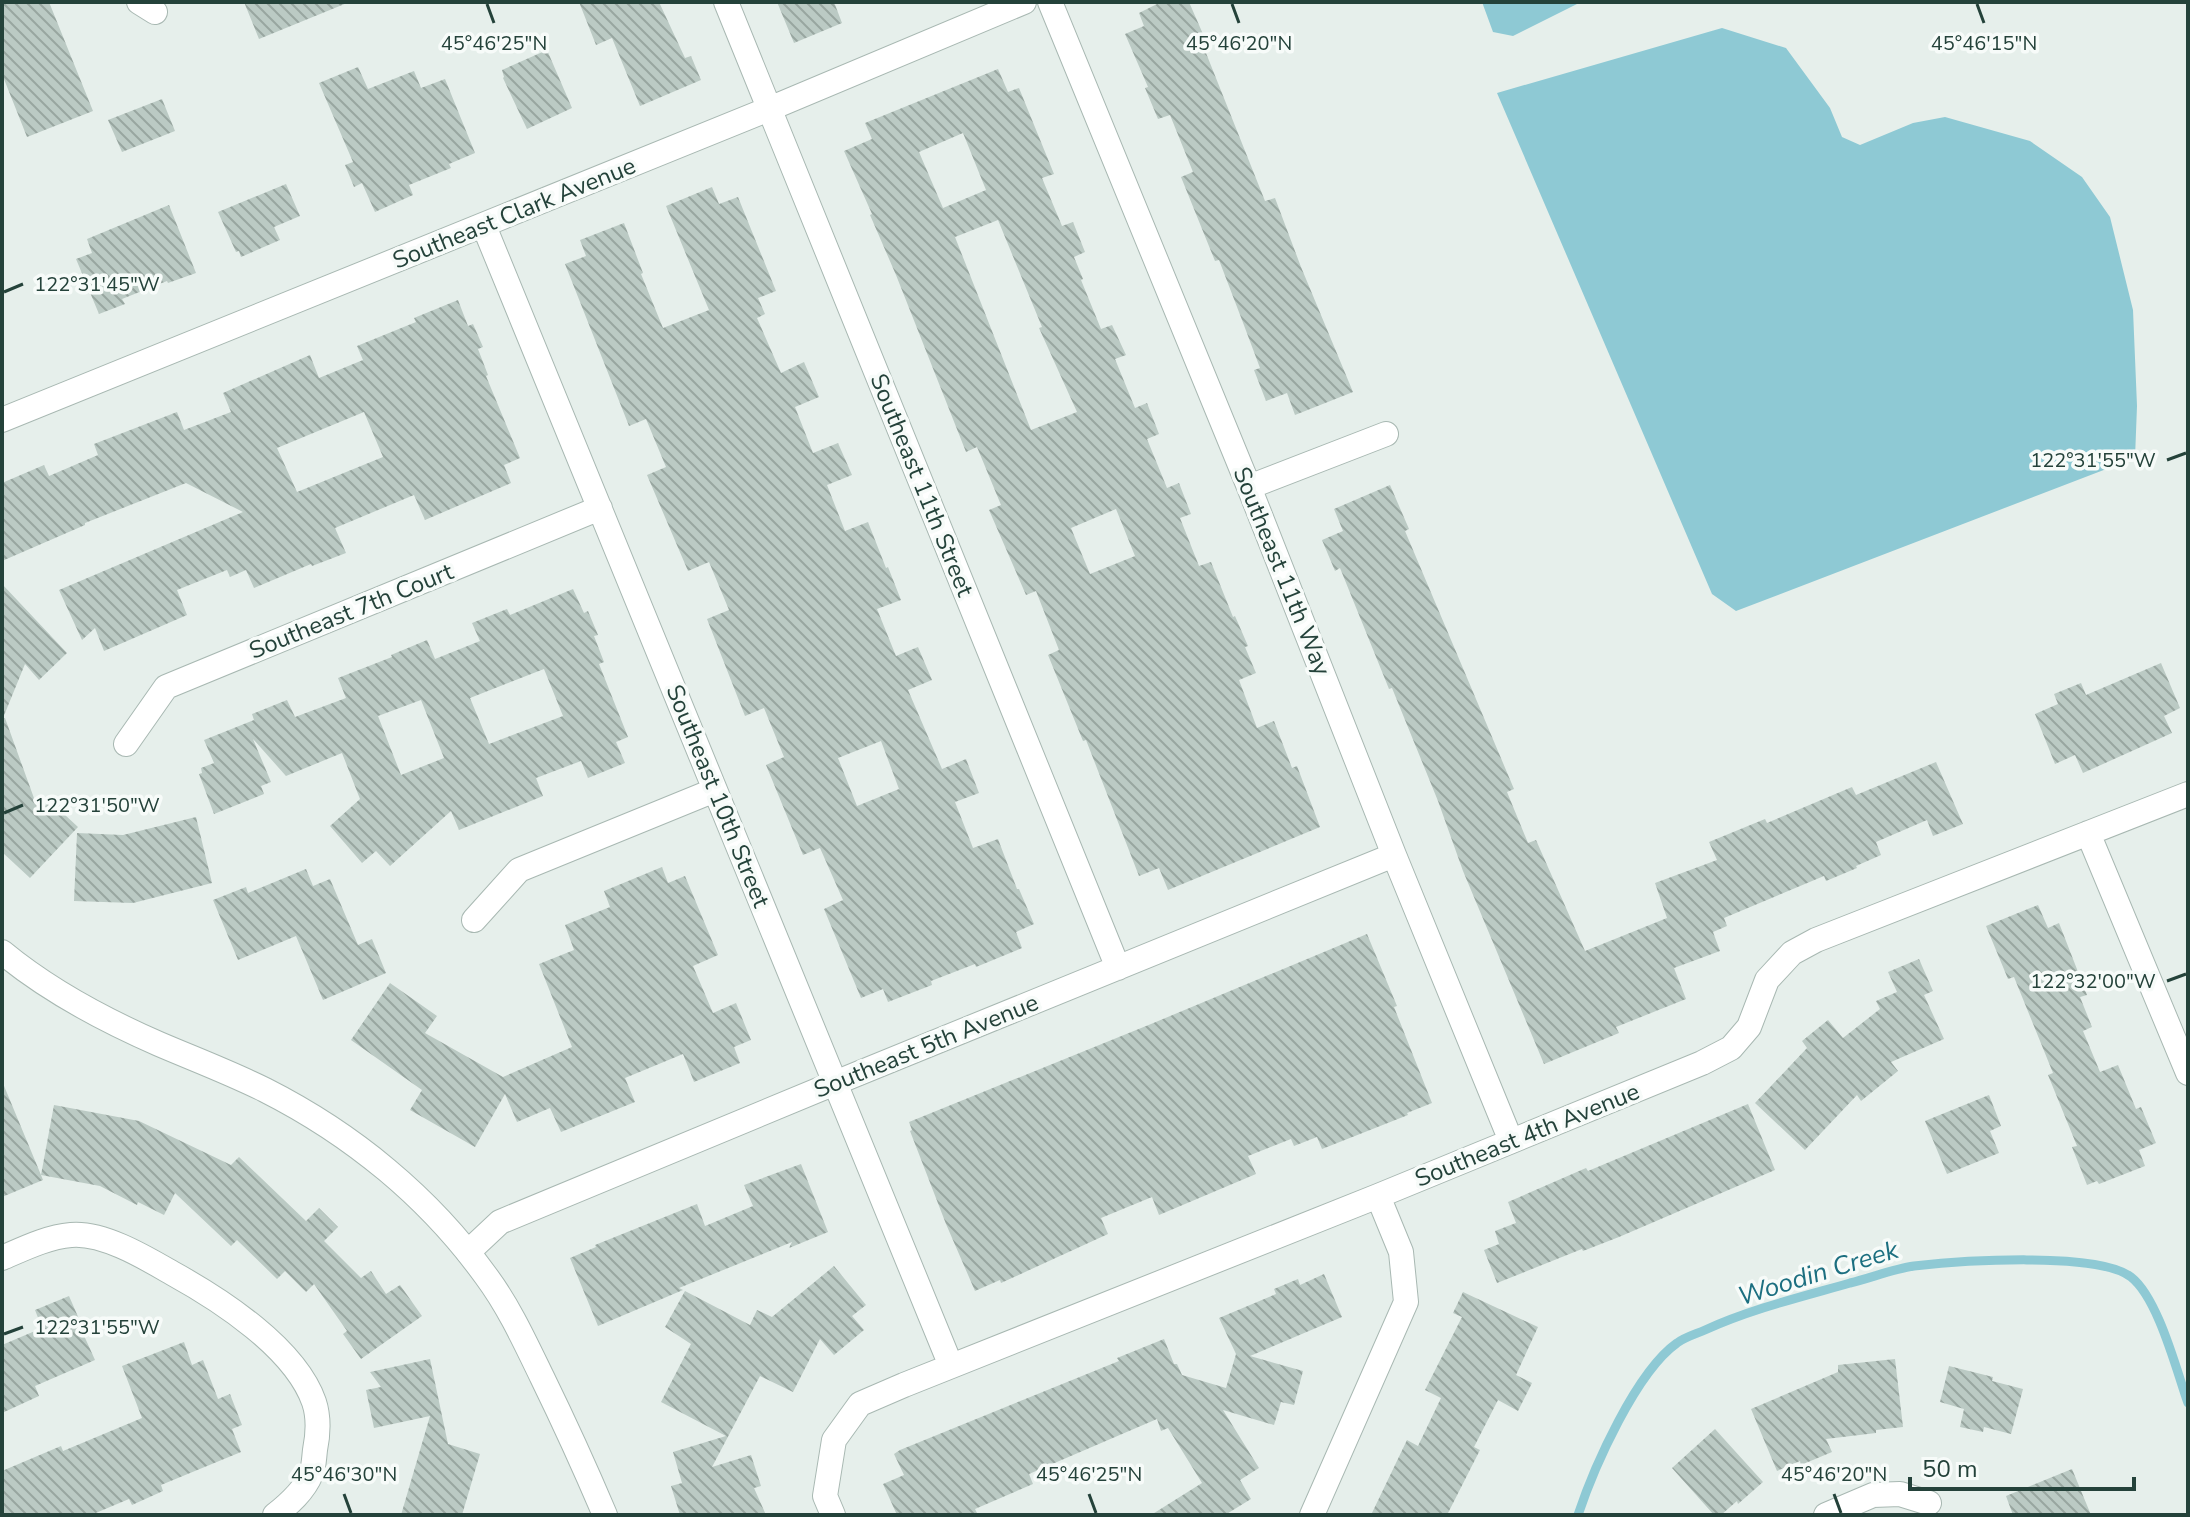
<svg xmlns="http://www.w3.org/2000/svg" width="2190" height="1517" font-family="'Nunito Sans',sans-serif">
<style>
.water{fill:#8ec9d4}
.lines{fill:none;stroke-linecap:round;stroke-linejoin:round}
.stream{stroke:#8ec9d4;stroke-width:9}
.building{fill:url(#building-back-hatch);fill-rule:evenodd}
.minor-casing{stroke:#a8b8b2;stroke-width:26}
.tertiary-casing{stroke:#a8b8b2;stroke-width:26}
.minor{stroke:#fff;stroke-width:24}
.tertiary{stroke:#fff;stroke-width:24}
.ticks{fill:none;stroke:#24423a;stroke-width:3}
.labels{text-anchor:middle;dominant-baseline:central;stroke-width:7;stroke-linejoin:round;paint-order:stroke}
.street-label{font-size:24px;fill:#24423a;stroke:#f7fbf9}
.water-label{font-size:26px;font-style:italic;fill:#1c6f80;stroke:#f7fbf9}
.ticks-label{font-size:20px;text-anchor:middle;fill:#24423a;stroke:#f7fbf9;stroke-width:7;stroke-linejoin:round;paint-order:stroke}
</style>
<defs>
<pattern id="building-back-hatch" width="6" height="6" patternUnits="userSpaceOnUse" patternTransform="scale(2)"><rect width="6" height="6" fill="#bbcac4"/><path d="M-1 5l2 2M0 0l6 6M5-1l2 2" fill="none" stroke="#98a6a0"/></pattern>
</defs>
<rect width="100%" height="100%" fill="#e6efeb"/>
<!-- water -->
<path class="water" d="M1482 2H1581L1513 36 1493 32Z
M1722 28 1786 48 1830 108 1842 137 1860 145 1913 123 1945 117 2030 141 2082 177 2110 217 2133 310 2137 406 2135 458 1736 611 1712 594 1497 93Z"/>
<g class="lines">
<!-- stream -->
<path class="stream" d="M1578 1515C1594 1467 1636 1372 1677 1343 1685 1337 1696 1334 1705 1330 1751 1309 1801 1297 1850 1283 1871 1278 1893 1269 1914 1266 1958 1261 2098 1251 2131 1277 2158 1298 2176 1369 2188 1403"/>
</g>
<!-- building -->
<path class="building" d="M2 2H49L93 111 27 137 2 74Z
M244 2H347V3L259 39Z
M579 2H659L685 58 691 56 701 80 640 106 612 38 596 45Z
M777 2H834L842 23 794 43Z
M1161 2H1189L1206 41 1202 43 1265 201 1275 198 1301 267 1353 392 1295 415 1287 393 1266 401 1254 370 1260 368 1242 320 1219 260 1215 261 1181 177 1193 172 1170 115 1158 119 1145 88 1148 87 1125 34 1144 26 1139 13Z
M547 50 572 108 527 129 503 78 504 77 502 70Z
M358 67 368 89 414 71 421 88 445 79 475 153 449 164 451 168 409 185 413 195 375 212 362 183 354 187 345 165 353 162 319 83Z
M998 69 1008 92 1019 88 1054 174 1042 178 1062 226 1073 222 1085 252 1074 257 1083 279 1081 280 1101 329 1112 325 1126 355 1115 359 1135 408 1147 403 1159 434 1147 439 1167 488 1179 483 1191 514 1180 518 1199 566 1211 562 1233 617 1235 616 1248 646 1245 647 1256 673 1239 680 1257 728 1274 721 1292 768 1297 766 1320 827 1168 890 1159 868 1139 876 1086 740 1083 741 1048 655 1059 650 1036 591 1026 595 989 510 1001 505 977 447 966 452 896 275 870 215 872 214 844 151 872 139 865 123ZM963 133 986 190 943 208 919 152ZM998 220 1042 327 1039 328 1077 412 1031 430 955 237ZM1116 509 1135 556 1090 574 1071 528Z
M162 99 175 131 122 152 108 120Z
M286 184 300 216 274 227 280 240 241 257 239 251 236 252 218 212Z
M712 187 719 204 738 197 776 291 758 298 765 314 757 318 781 373 804 362 819 397 795 407 813 453 838 443 852 475 827 485 845 531 868 522 886 568 888 567 901 600 877 609 896 656 918 647 932 680 908 690 942 769 966 759 979 793 955 802 973 848 998 839 1017 889H1019L1034 924 1016 932 1022 948 976 967 975 964 931 981 932 985 888 1002 883 989 861 998 824 909 843 900 820 848 803 855 766 765 784 757 764 708 745 716 707 619 729 610 709 562 688 571 647 475 666 467 646 419 629 426 565 264 586 256 580 240 624 223 643 273 641 274 663 328 709 310 666 206ZM881 741 899 789 857 806 838 758Z
M169 205 196 273 168 283 167 281 122 299 125 304 99 314 76 259 92 253 87 239Z
M458 300 468 326 473 324 483 347 478 349 488 375 486 376 520 458 504 465 511 483 425 520 414 495 335 528 346 553 312 566 311 564 254 588 246 570 230 577 227 570 177 590 187 615 104 651 95 628 82 640 59 590 243 512 186 483 85 523V525L2 561V483L44 465 49 476 98 455 94 444 177 412 184 430 231 412 223 393 310 355 319 378 363 360 357 346 416 322 414 318ZM364 412 383 457 297 492 277 448Z
M1390 485 1409 529 1405 531 1514 789 1507 792 1528 843 1536 840 1585 951 1667 918 1655 883 1717 860 1709 842 1765 819 1767 823 1852 787 1856 795 1936 762 1963 824 1933 836 1927 820 1876 842 1881 855 1856 866 1857 868 1826 881 1824 876 1724 918 1727 926 1713 932 1720 951 1674 968 1686 999 1616 1027 1619 1033 1544 1064 1463 871 1438 801 1392 688 1389 689 1340 568 1335 571 1322 540 1343 531 1334 509Z
M2 584 67 653 39 680 25 664 3 718H5L39 812 50 801 78 827 30 878 2 852Z
M573 589 584 613 588 611 598 635 594 636 604 662 599 664 628 737 616 742 625 763 588 778 581 761 536 778 543 796 459 830 451 811 390 866 376 851 362 863 330 826 360 799 342 753 286 776 253 739 271 782 261 786 264 794 214 814 199 774 202 773 201 768 214 763 204 740 254 720 252 714 287 700 295 717 346 698 338 678 392 657 391 655 427 640 435 659 480 641 472 623 507 609 510 615ZM544 669 563 716 489 744 470 698ZM421 700 444 758 401 775 378 716Z
M2161 663 2180 708 2164 716 2172 733 2083 773 2075 755 2055 764 2035 714 2058 704 2054 694 2081 683 2086 695Z
M196 817 212 883 133 903 74 901 77 833 123 835Z
M662 867 668 883 685 876 718 955 693 966 713 1013 736 1003 751 1040 734 1047 740 1063 694 1082 683 1054 625 1078 635 1102 561 1132 550 1108 517 1122 505 1094 475 1147 410 1110 422 1090 351 1040 390 983 437 1016 425 1033 503 1077 572 1047 539 964 574 950 565 925 610 907 604 891Z
M306 869 313 886 330 879 358 945 372 939 386 973 323 1000 296 936 238 960 213 900 246 887 248 893Z
M2038 905 2048 928 2059 923 2087 995 2080 997 2092 1027 2083 1031 2100 1072 2118 1065 2136 1109 2141 1107 2156 1143 2139 1150 2145 1166 2099 1184 2097 1181 2087 1185 2072 1147 2077 1146 2048 1075 2053 1073 2014 977 2008 979 1986 926Z
M1367 934 1397 1006 1394 1007 1432 1103 1407 1113 1408 1115 1322 1149 1317 1137 1294 1146 1291 1139 1248 1156 1256 1174 1159 1215 1152 1197 1101 1218 1108 1234 1001 1283 1000 1280 975 1291 946 1224 910 1131 912 1130 909 1122 1151 1024Z
M1919 959 1933 991 1924 995 1944 1039 1891 1062 1898 1071 1861 1101 1857 1095 1805 1150 1755 1103 1807 1048 1802 1041 1828 1020 1843 1038 1880 1009 1876 1001 1897 992 1888 972Z
M2 1081 41 1175 54 1105 139 1121 231 1165 239 1157 306 1221 319 1208 338 1227 324 1241 361 1278 371 1271 386 1294 400 1285 422 1316 361 1359 343 1334 347 1331 314 1284 306 1292 285 1271 277 1279 237 1240 231 1246 175 1193 164 1215 138 1202 137 1205 100 1186 41 1175 43 1180 2 1197Z
M1989 1095 2001 1126 1990 1131 1999 1153 1947 1174 1925 1121Z
M1748 1104 1775 1170 1619 1237 1583 1251 1582 1249 1497 1283 1484 1250 1499 1244 1495 1231 1516 1223 1508 1202 1586 1168 1588 1171Z
M801 1164 828 1232 789 1248 792 1242 679 1288 683 1290 598 1326 570 1258 596 1247 595 1245 697 1204 705 1226 753 1206 744 1185Z
M834 1266 866 1305 852 1316 864 1330 834 1355 820 1339 793 1392 760 1376 712 1467 751 1455 761 1486 754 1488 766 1515H680L671 1486 682 1483 673 1452 726 1436 661 1402 691 1344 665 1327 685 1291 750 1325 757 1310 772 1317Z
M1324 1274 1342 1317 1250 1356 1303 1371 1294 1405 1281 1402 1274 1425 1223 1410 1259 1468 1240 1480 1251 1499 1225 1515H1151L1202 1483 1168 1428 1161 1431 1157 1419 1029 1474 1033 1484 975 1509 978 1515H897L883 1484 904 1475 894 1454 900 1450 1119 1361 1117 1358 1164 1339 1174 1364H1177L1182 1375 1226 1388 1236 1354 1219 1318 1276 1294 1274 1289 1298 1279 1300 1285Z
M1463 1292 1538 1327 1516 1375 1532 1383 1518 1411 1498 1400 1474 1447 1480 1450 1447 1515H1371L1407 1440 1418 1446 1441 1398 1425 1390 1462 1317 1453 1313Z
M69 1296 79 1319 77 1320 95 1360 35 1386 39 1396 2 1413V1345L42 1328 35 1310Z
M184 1342 192 1365 203 1360 218 1399 230 1394 242 1425 232 1429 241 1452 161 1485 163 1491 132 1505 129 1499 91 1515H2V1471L61 1446 63 1451 142 1418 122 1366Z
M430 1359 448 1444 480 1454 462 1515H401L430 1416 374 1428 366 1390 381 1387 370 1372Z
M1895 1359 1903 1427 1876 1430V1433L1826 1439 1832 1452 1801 1465 1800 1461 1777 1471 1751 1409 1838 1372V1365Z
M1949 1366 1993 1377 1992 1381 2023 1389 2011 1434 1984 1427 1983 1432 1960 1427 1964 1409 1940 1402Z
M1715 1429 1763 1482 1738 1504 1737 1501 1721 1515H1714L1672 1468Z
M2072 1469 2091 1515H2013L2006 1496Z"/>
<g class="lines">
<!-- minor casing -->
<g class="minor-casing">
<path id="minor" d="M139 2 155 12
M726 2 1118 968
M1050 2 1249 487 1394 855 1511 1141
M484 226 951 1366
M2 420 769 109 1024 2
M1249 487 1386 434
M126 744 166 687 600 508
M2088 833 2188 1073
M474 920 519 870 715 790
M468 1252 500 1222 835 1083 1394 855
M2 1258C23 1249 47 1237 71 1235 103 1232 146 1258 172 1273 221 1300 295 1348 314 1402 319 1417 318 1435 315 1450 314 1458 314 1467 311 1474 304 1491 289 1504 275 1515
M833 1515 825 1496 834 1440 860 1404 904 1385 1378 1196 1702 1063 1731 1048 1749 1027 1767 980 1792 953 1816 940 2188 794
M1312 1515 1406 1302 1401 1252 1378 1196
M1826 1515 1873 1495 1900 1494 1929 1503"/>
</g>
<!-- tertiary casing -->
<g class="tertiary-casing">
<path id="tertiary" d="M2 952C49 991 104 1020 159 1044 194 1059 231 1073 265 1090 352 1134 429 1197 486 1276 509 1307 525 1342 542 1377 564 1422 585 1468 605 1515"/>
</g>
<!-- minor -->
<use href="#minor" class="minor"/>
<!-- tertiary -->
<use href="#tertiary" class="tertiary"/>
</g>
<!-- ticks -->
<path class="ticks" d="M487 4 494 23M1232 4 1239 23M1977 4 1984 23M4 292 23 284M2167 460 2186 453M4 813 23 805M2167 981 2186 974M4 1334 23 1327M344 1494 351 1513M1089 1494 1096 1513M1834 1494 1841 1513"/>
<g class="labels">
<!-- street labels -->
<g class="street-label">
<text transform="translate(514 213) rotate(-22)">Southeast Clark Avenue</text>
<text transform="translate(922 485) rotate(68)">Southeast 11th Street</text>
<text transform="translate(1282 571) rotate(68)">Southeast 11th Way</text>
<text transform="translate(351 611) rotate(-22)">Southeast 7th Court</text>
<text transform="translate(718 796) rotate(68)">Southeast 10th Street</text>
<text transform="translate(926 1046) rotate(-22)">Southeast 5th Avenue</text>
<text transform="translate(1527 1135) rotate(-22)">Southeast 4th Avenue</text>
</g>
<!-- water labels -->
<g class="water-label">
<text transform="translate(1818 1273) rotate(-17)">Woodin Creek</text>
</g>
</g>
<g class="ticks-label">
<text x="1984" y="50">45°46'15"N</text>
<text x="494" y="50">45°46'25"N</text>
<text x="1239" y="50">45°46'20"N</text>
<text x="97" y="291">122°31'45"W</text>
<text x="2093" y="467">122°31'55"W</text>
<text x="97" y="812">122°31'50"W</text>
<text x="2093" y="988">122°32'00"W</text>
<text x="97" y="1334">122°31'55"W</text>
<text x="344" y="1481">45°46'30"N</text>
<text x="1089" y="1481">45°46'25"N</text>
<text x="1834" y="1481">45°46'20"N</text>
</g>
<!-- border -->
<rect width="2190" height="1517" fill="none" stroke="#24423a" stroke-width="8"/>
<!-- scale -->
<path d="M1910 1477v12h224v-12" fill="none" stroke="#24423a" stroke-width="4"/>
<text x="1922" y="1477" font-size="24" fill="#24423a" stroke="#f7fbf9" stroke-width="6" paint-order="stroke">50 m</text>
</svg>
